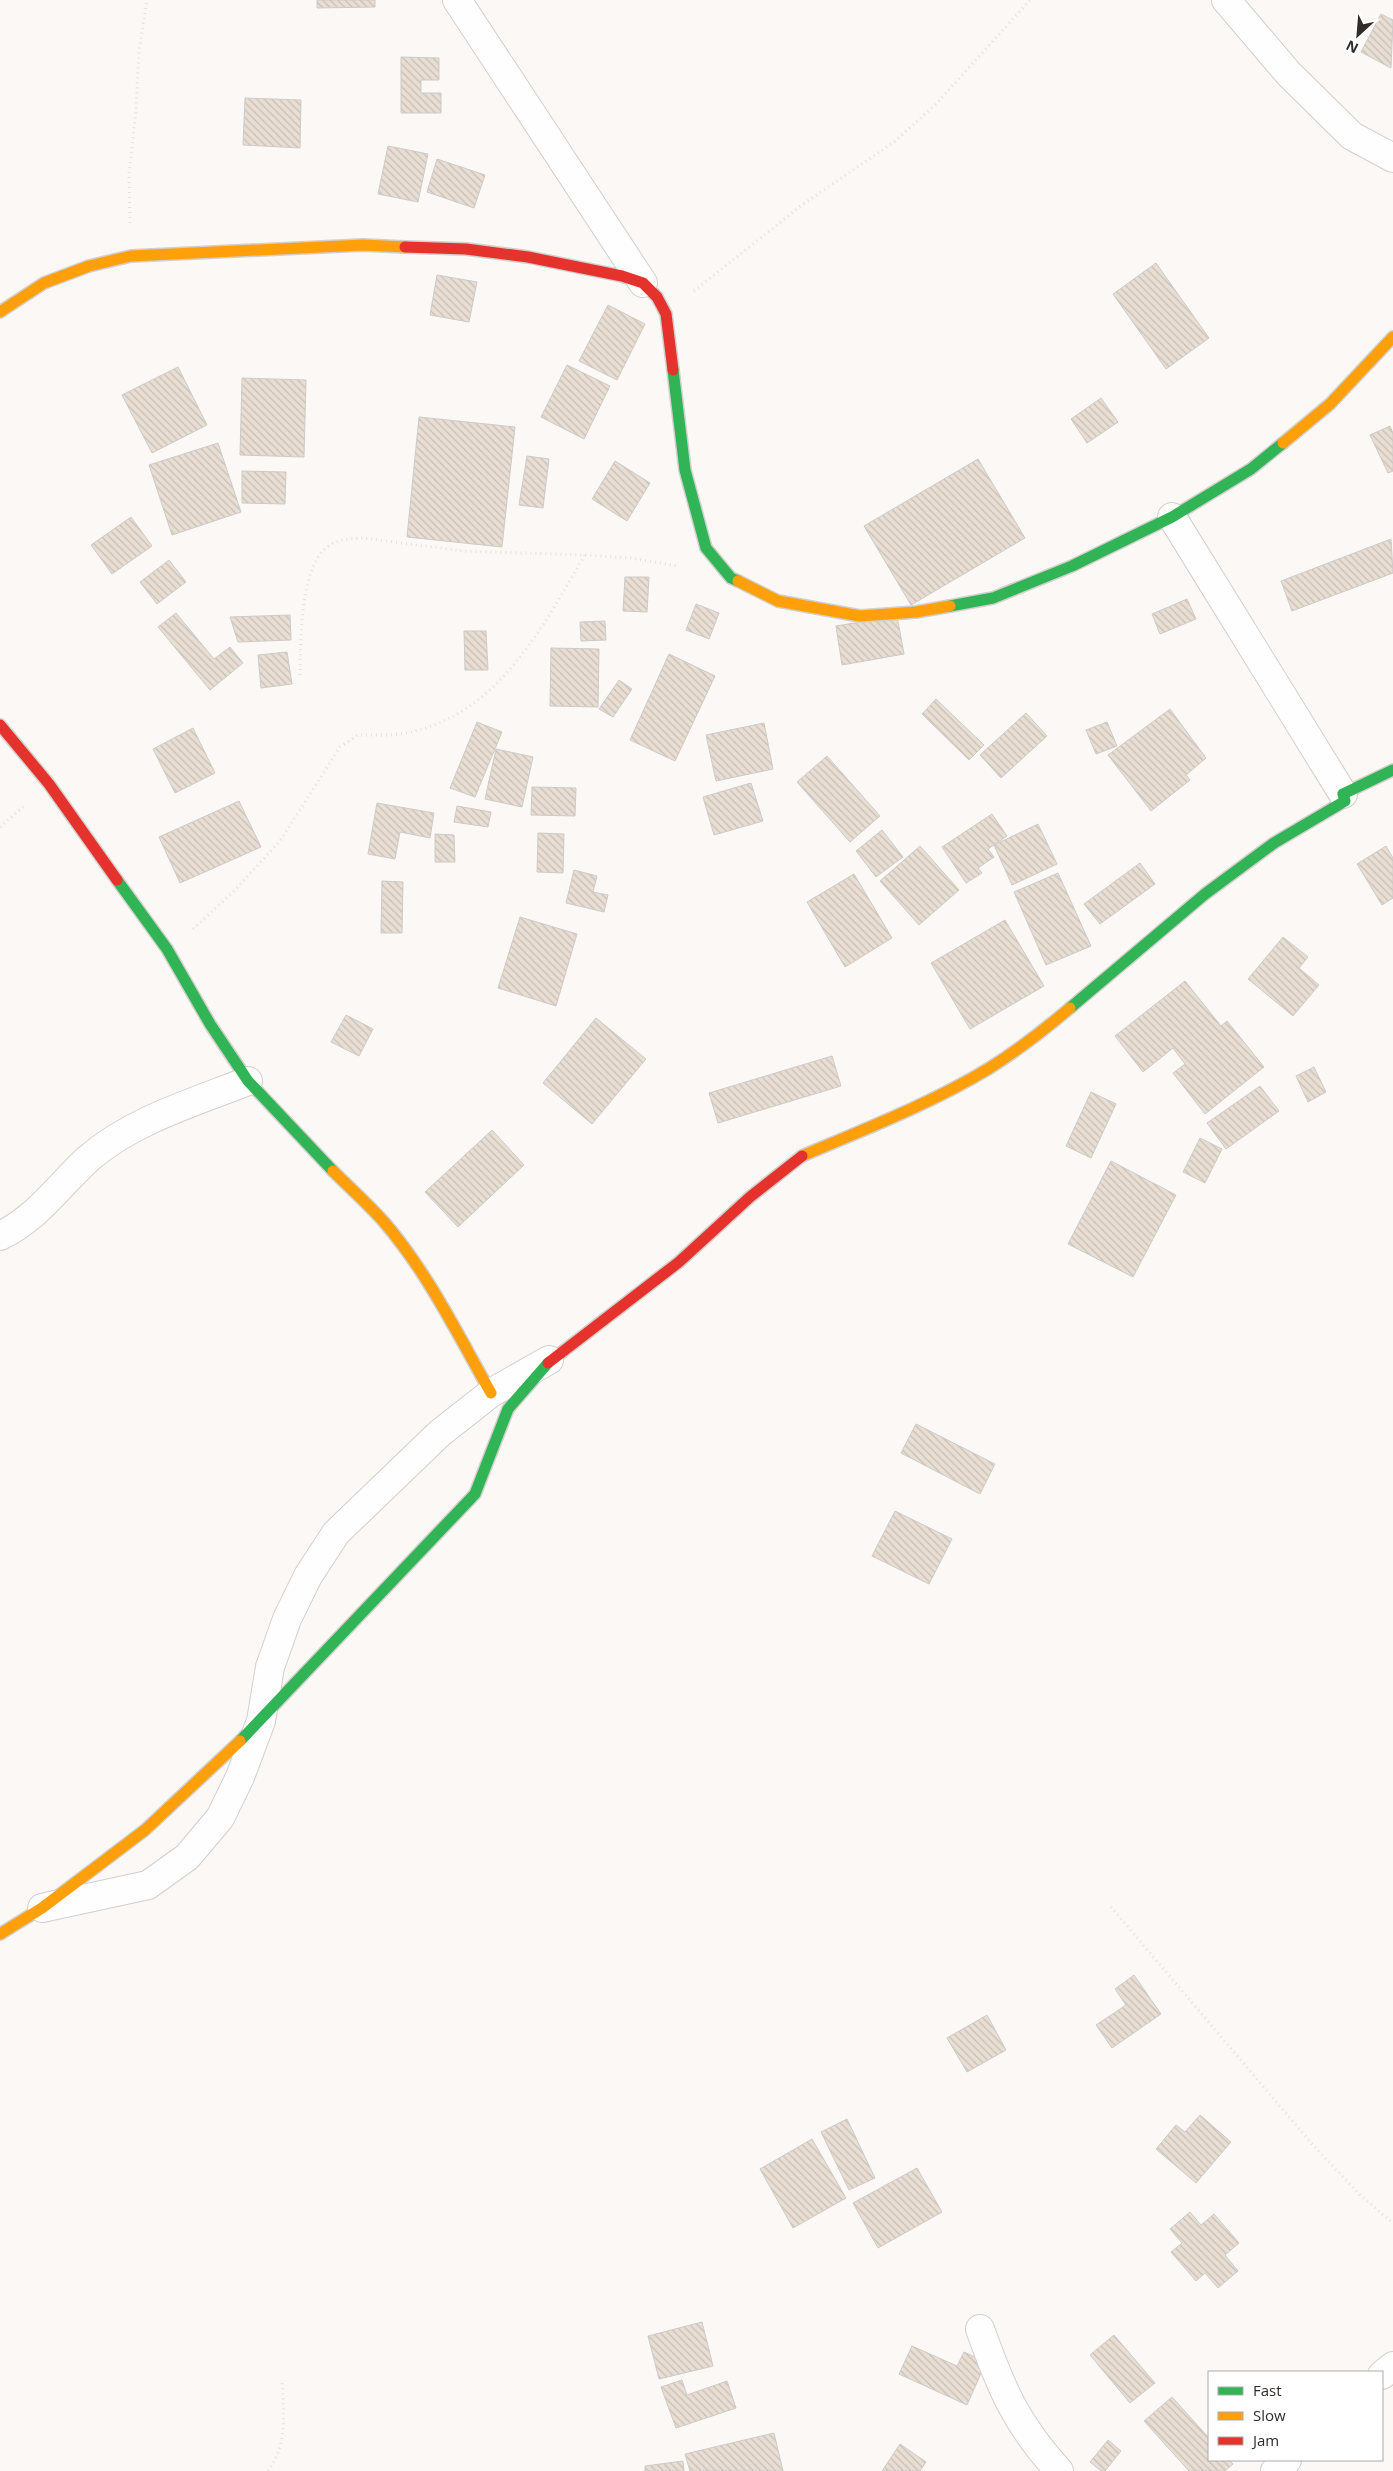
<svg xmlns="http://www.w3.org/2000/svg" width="1393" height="2471" font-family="'Open Sans',sans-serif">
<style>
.building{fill:url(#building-back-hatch);stroke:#cdcac8}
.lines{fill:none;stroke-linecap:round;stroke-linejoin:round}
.street-casing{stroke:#d2cfcc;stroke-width:30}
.fast-casing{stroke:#d2cfcc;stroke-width:14}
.slow-casing{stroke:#d2cfcc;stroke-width:14}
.jam-casing{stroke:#d2cfcc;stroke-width:14}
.path{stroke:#e2e1e0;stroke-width:3;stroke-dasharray:1 4;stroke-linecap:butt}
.street{stroke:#fefefe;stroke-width:28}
.fast{stroke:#30b455;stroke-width:11}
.slow{stroke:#ff9f0a;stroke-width:11}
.jam{stroke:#e5322d;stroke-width:11}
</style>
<defs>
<pattern id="building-back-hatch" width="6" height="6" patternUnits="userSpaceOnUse" patternTransform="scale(1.25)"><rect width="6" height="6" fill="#e8ded3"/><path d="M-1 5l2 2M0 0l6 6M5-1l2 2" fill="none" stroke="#c7bfb5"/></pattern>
</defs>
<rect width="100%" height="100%" fill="#fbf8f5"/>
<!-- building -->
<path class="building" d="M317 0H375V7L317 8Z
M1381 14 1393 20 1391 68 1361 52Z
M401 57 439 58V80H421V93H441V113H401Z
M245 98 301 100 300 148 243 145Z
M388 146 428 154 418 202 378 194Z
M437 159 485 175 474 208 427 192Z
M1156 263 1209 338 1166 369 1113 294Z
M437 275 477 282 469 322 430 315Z
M608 305 645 324 617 380 579 361Z
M567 365 610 386 584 439 541 417Z
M178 367 207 425 152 453 122 395Z
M242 378 306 380 304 457 240 455Z
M1101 398 1118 422 1087 443 1071 419Z
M419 417 515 427 502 547 407 537Z
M1390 426 1393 433V471L1388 473 1370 435Z
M218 443 241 512 172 535 149 465Z
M527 456 549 459 543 508 519 505Z
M978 459 1025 538 911 605 864 526Z
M615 461 650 483 627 521 592 499Z
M242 471 286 472 285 504 242 503Z
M131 517 152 546 112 574 91 545Z
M1391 539 1393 573 1292 611 1281 581Z
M169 560 186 582 157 604 140 582Z
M625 577H649L647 612 623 611Z
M1187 599 1196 619 1160 634 1152 614Z
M696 604 719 613 709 639 686 630Z
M176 613 214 659 230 647 243 663 210 690 158 627Z
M290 615 291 640 238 642 230 617Z
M897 616 904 654 842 665 836 626Z
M605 621 606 640 581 641 580 622Z
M464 631H486L488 670H465Z
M551 648 599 649 598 707 550 706Z
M287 652 292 684 261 688 258 655Z
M669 654 715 676 675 761 630 740Z
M619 680 632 689 613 717 599 709Z
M936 699 984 745 969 760 922 714Z
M1170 709 1206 758 1186 775 1190 780 1151 811 1108 755Z
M1026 713 1047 736 1001 778 980 755Z
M477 722 502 732 475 797 450 788Z
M1107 722 1117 746 1096 754 1086 730Z
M764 723 773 769 716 781 706 735Z
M193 728 215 773 175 793 153 749Z
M496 749 533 757 522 807 485 799Z
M827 756 880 816 850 842 797 782Z
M751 783 763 821 714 835 703 797Z
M532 787 576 788 575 816 531 815Z
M239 801 261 847 180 883 159 837Z
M377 803 434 813 430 838 400 832 395 859 368 854Z
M457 806 491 812 488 827 454 822Z
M992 814 1007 836 988 849 994 857 978 868 982 873 966 883 942 847Z
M1038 824 1057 864 1012 885 994 845Z
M882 830 903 857 876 877 856 851Z
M538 833 564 834 563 873 537 872Z
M435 834 454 835 455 862H435Z
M920 846 959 890 919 925 880 881Z
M1386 846 1393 858V898L1382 905 1357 864Z
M1140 863 1155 884 1100 924 1084 904Z
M574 870 597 876 593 892 608 895 604 912 566 903Z
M1058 873 1091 946 1046 965 1014 892Z
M854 874 892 938 845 967 807 902Z
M382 881 403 882 402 933H381Z
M520 917 577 934 556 1006 498 988Z
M1005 920 1044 986 970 1029 931 963Z
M1283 937 1308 957 1299 968 1319 985 1293 1016 1248 979Z
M1185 981 1221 1026 1227 1021 1264 1067 1205 1114 1173 1073 1185 1064 1173 1048 1143 1072 1115 1036Z
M346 1015 373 1029 359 1056 331 1042Z
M596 1018 646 1059 592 1124 543 1083Z
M832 1056 841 1086 718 1123 709 1093Z
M1314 1067 1326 1092 1308 1102 1296 1076Z
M1260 1086 1279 1111 1226 1149 1207 1123Z
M1091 1092 1116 1104 1091 1158 1066 1146Z
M492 1130 524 1165 458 1227 425 1192Z
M1200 1138 1222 1149 1205 1183 1183 1172Z
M1111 1161 1176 1195 1133 1277 1068 1244Z
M916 1424 995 1464 980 1494 901 1453Z
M895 1511 952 1539 929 1584 872 1556Z
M1134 1975 1161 2014 1112 2048 1096 2025 1126 2005 1115 1989Z
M987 2015 1006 2050 967 2072 947 2038Z
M1200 2115 1231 2142 1196 2183 1156 2149 1176 2125 1185 2132Z
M847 2119 875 2178 849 2190 821 2132Z
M812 2139 846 2198 793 2228 760 2169Z
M917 2168 942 2212 878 2248 853 2203Z
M1190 2212 1201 2225 1214 2214 1239 2243 1225 2255 1238 2271 1218 2288 1205 2273 1196 2281 1171 2252 1182 2243 1170 2229Z
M702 2322 713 2366 659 2379 648 2336Z
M1114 2335 1155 2383 1130 2403 1090 2355Z
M912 2346 957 2366 964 2352 986 2362 967 2405 899 2374Z
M682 2380 687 2395 727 2381 736 2408 676 2428 661 2387Z
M1172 2397 1209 2438V2460H1229L1233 2464 1225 2471H1189L1144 2421Z
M774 2433 783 2471H690L685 2454Z
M1108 2440 1121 2451 1105 2471H1101L1090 2462Z
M900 2444 926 2462 920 2471H882Z
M683 2461 684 2471H645V2466Z"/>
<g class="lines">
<!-- street casing -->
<g class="street-casing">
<path id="street" d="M457 0 643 283
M1226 0 1289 74 1352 136 1393 158
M1172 517 1343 794
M0 1236C39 1217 58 1186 89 1158 133 1120 195 1102 248 1081
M42 1908 148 1885 187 1857 220 1818 240 1777 261 1721 270 1667 287 1619 308 1576 336 1533 440 1433 491 1393 549 1360
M980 2329C1001 2388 1016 2424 1059 2471
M1382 2375 1393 2366
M1275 2471 1287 2460"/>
</g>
<!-- fast casing -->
<g class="fast-casing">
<path id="fast" d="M673 370 685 470 706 548 731 578 738 581
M950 606 993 598 1072 566 1172 517 1251 469 1283 443
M117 880 167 949 210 1024 248 1081 333 1171
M1070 1008 1205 894 1274 843 1345 801 1343 794 1393 770
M240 1741 475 1494 508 1409 548 1363"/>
</g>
<!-- slow casing -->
<g class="slow-casing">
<path id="slow" d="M0 312 44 283 89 266 131 256 363 245 405 247
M1283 443 1330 404 1393 337
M738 581 778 601 860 616 916 612 950 606
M802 1156C865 1129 930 1104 988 1069 1017 1051 1044 1030 1070 1008
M333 1171C350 1188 368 1204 384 1222 428 1273 458 1335 491 1393
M0 1934 42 1908 145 1830 240 1741"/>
</g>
<!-- jam casing -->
<g class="jam-casing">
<path id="jam" d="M405 247 466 249 528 257 622 276 643 283 657 297 666 314 673 370
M0 725 49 784 117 880
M548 1363 679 1262 750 1197 802 1156"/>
</g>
<!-- path -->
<path class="path" d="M130 223 129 174 136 110 139 51 147 0
M694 291 802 205 894 142 936 104 1030 0
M300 675C301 643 299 563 330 545 341 538 353 539 364 538L462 551 585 555 631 558 677 566
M0 827 24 806
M193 929 234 891 280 841 340 747 358 735C377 735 398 736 415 731 501 710 543 625 585 555
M1111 1907 1312 2144 1361 2196 1393 2223
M268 2471C288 2443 284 2414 282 2382"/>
<!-- street -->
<use href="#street" class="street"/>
<!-- fast -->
<use href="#fast" class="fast"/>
<!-- slow -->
<use href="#slow" class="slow"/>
<!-- jam -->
<use href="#jam" class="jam"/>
</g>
<!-- legend -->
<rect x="1208" y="2371" width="175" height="90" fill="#ffffff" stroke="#acabaa"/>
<rect x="1218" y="2387" width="25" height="8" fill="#30b455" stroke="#acabaa"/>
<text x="1253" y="2396" font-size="15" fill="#2f2c2a">Fast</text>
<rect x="1218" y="2412" width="25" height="8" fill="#ff9f0a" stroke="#acabaa"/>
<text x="1253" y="2421" font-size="15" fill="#2f2c2a">Slow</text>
<rect x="1218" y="2437" width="25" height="8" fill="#e5322d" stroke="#acabaa"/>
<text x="1253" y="2446" font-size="15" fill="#2f2c2a">Jam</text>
<!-- north arrow -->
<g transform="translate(1358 35) rotate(206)" stroke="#ffffff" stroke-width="4" paint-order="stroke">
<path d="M0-4L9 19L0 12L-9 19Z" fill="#2f2c2a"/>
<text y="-8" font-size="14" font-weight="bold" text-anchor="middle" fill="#2f2c2a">N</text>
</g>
</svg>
